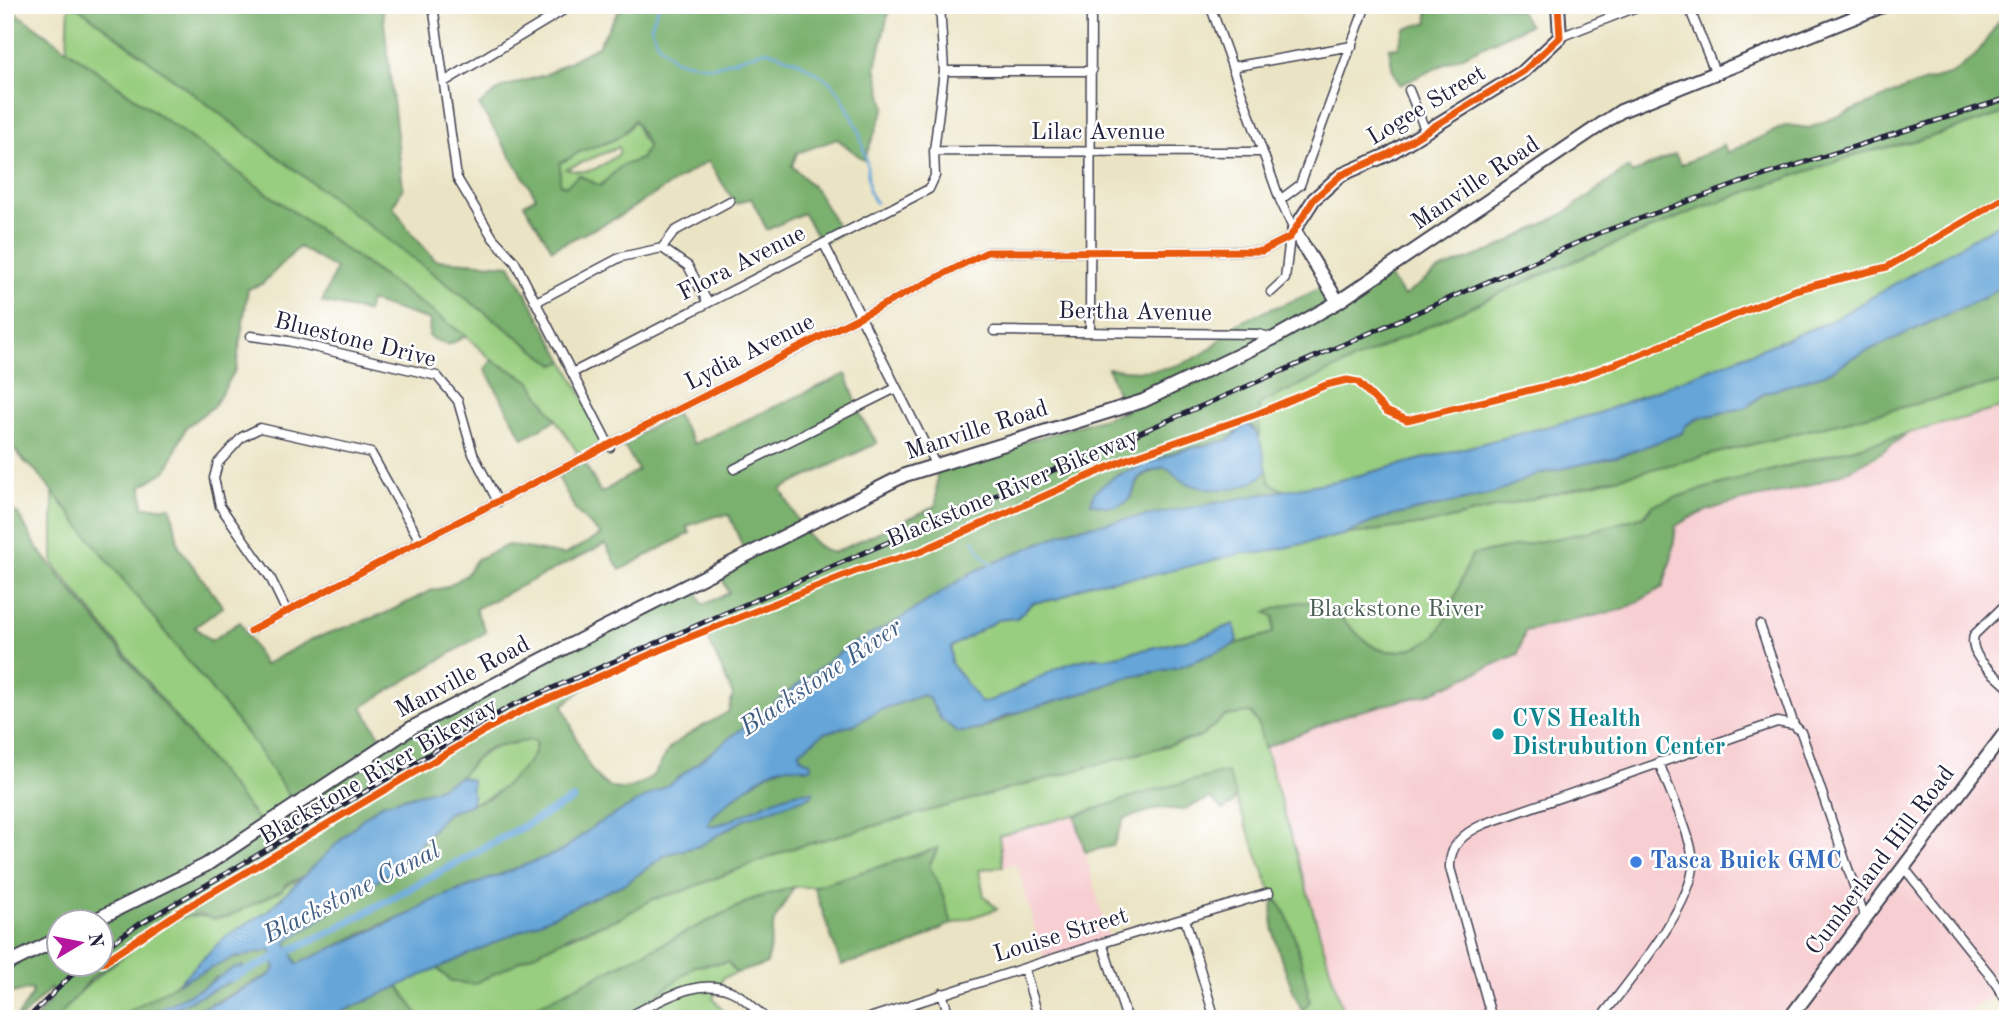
<svg xmlns="http://www.w3.org/2000/svg" width="2013" height="1024" font-family="'Old Standard TT',serif">
<style>
.built{fill:#f7cfd2}
.green{fill:#98ce7f;stroke:#5d785d;stroke-width:2;fill-rule:evenodd}
.forest{fill:#7ab16e;stroke:#4e6a54;stroke-width:2;fill-rule:evenodd}
.water{fill:#65a5d8;stroke:#44648a;stroke-width:2}
.lines{fill:none;stroke-linecap:round;stroke-linejoin:round}
.stream{stroke:#65a5d8;stroke-width:2.5}
.canal{stroke:#65a5d8;stroke-width:8}
.street-casing{stroke:#403f50;stroke-width:11}
.secondary-casing{stroke:#403f50;stroke-width:16}
.primary-casing{stroke:#403f50;stroke-width:16}
.street{stroke:#fff;stroke-width:8}
.secondary{stroke:#fff;stroke-width:12}
.primary{stroke:#fff;stroke-width:12}
.rail-casing{stroke:#22223b;stroke-width:5}
.rail{stroke:#fff;stroke-width:2.5;stroke-dasharray:8;stroke-linecap:butt}
.cycleway-casing{stroke:#fff;stroke-width:11}
.cycleway{stroke:#e8590c;stroke-width:7}
.culture-dot{fill:#0f9aa8;stroke:#fff;stroke-width:2.5}
.shop-dot{fill:#3f7fe0;stroke:#fff;stroke-width:2.5}
.labels{text-anchor:middle;dominant-baseline:central;stroke-width:5;stroke-linejoin:round;paint-order:stroke}
.street-label{font-size:24px;fill:#22223b;stroke:#fff}
.park-label{font-size:24px;fill:#4b5e53;stroke:#fff}
.culture-label{font-size:24px;font-weight:bold;fill:#0d838f;stroke:#fff;text-anchor:start}
.shop-label{font-size:24px;font-weight:bold;fill:#366cbe;stroke:#fff;text-anchor:start}
.water-label{font-size:26px;font-style:italic;fill:#405d82;stroke:#fff}
</style>
<rect width="100%" height="100%" fill="#fff"/>
<filter id="ink" filterUnits="userSpaceOnUse"><feTurbulence type="fractalNoise" baseFrequency=".0143" numOctaves="2"/><feDisplacementMap in="SourceGraphic" scale="14" xChannelSelector="R" yChannelSelector="G"/><feConvolveMatrix kernelMatrix="1 2 1 2 8 2 1 2 1" color-interpolation-filters="sRGB"/></filter>
<filter id="wash" filterUnits="userSpaceOnUse"><feTurbulence type="fractalNoise" baseFrequency=".00686" numOctaves="4" result="noise"/><feDisplacementMap in="SourceGraphic" scale="28" xChannelSelector="R" yChannelSelector="G"/><feGaussianBlur stdDeviation="1.57" result="paint"/><feColorMatrix in="noise" values="0 0 0 0 0 0 0 0 0 0 0 0 0 0 0 0 0 1.4 0 .05"/><feComposite in="paint" operator="in"/></filter>
<g filter="url(#wash)">
<rect width="100%" height="100%" fill="#ebe4c4"/>
<!-- built -->
<path class="built" d="M2008 406V986L1957 1019H1345L1264 748 1349 714 1428 694 1525 631 1561 623 1672 556 1676 526 1694 513 1792 490 1879 457 1906 434Z
M1075 816 1109 939 1044 960 1016 863 1003 866 998 836Z"/>
<!-- green -->
<path class="green" d="M69 5H75L555 365 564 361 610 448 584 462 530 381 492 360 466 336 67 49Z
M2008 112V218L1829 322 1596 414 1341 480 1284 491 1269 482 919 538 1703 207 1858 154 1927 138Z
M635 119 640 136 648 146 641 159 621 166 600 186C586 180 573 189 559 184L560 162C570 160 575 153 584 150 608 141 620 143 635 119ZM619 147V154C601 167 589 176 566 169Z
M2008 381V406L1692 492 1647 580 1250 709 1328 609 1267 613 1274 617 1273 633 1232 646 1238 640 1234 624 1200 637 1106 658 1094 657 1021 686 1005 698 980 703 951 663V647L998 620 1017 618 1032 603 1058 599 1091 583 1157 574 1243 552 1261 553 1343 535 1438 522Z
M53 492 251 739 294 803 263 827 53 563Z
M1251 712 1258 724 1345 1019H1305L1302 1011 1310 1001 1278 900 1274 899 1226 772 999 836 1003 866 979 870 984 896 997 909 952 924 939 884 929 866 938 849 814 887H794L753 899 511 1019H421L398 985 437 968 452 982 620 918 653 899 680 892 793 848 1202 736 1225 716Z
M532 740 536 742C533 771 498 795 472 804V780L460 777C483 747 497 746 532 740Z
M306 875 269 910 224 938 178 983 158 995 115 1019H57C83 985 101 974 133 949 147 938 162 924 179 918 196 913 210 919 227 917Z
M728 962 736 973 723 978 713 998 729 1019H662L657 1005 658 994 695 966Z"/>
<!-- forest -->
<path class="forest" d="M5 5 466 336 448 345 429 337 430 320 370 301 367 312 322 302 336 269 299 247 262 284 248 289 236 369 214 406 186 427 167 470 142 486 143 507H171L179 547 223 607 195 627 211 641 240 622 264 665 312 639 386 613 430 591 447 587 466 575 477 559 508 545 564 555 601 535 576 511 557 475 584 462 601 493 638 470 622 442 676 414 694 444 846 374 862 418 877 443 781 489C794 512 806 546 833 553L936 506 937 468 1124 412 1108 368C1143 374 1177 371 1207 351 1218 344 1225 332 1236 325 1264 308 1297 303 1325 285L1336 301 1384 270 1404 296 1439 270 1493 250 1563 214 1628 168 1632 174 1675 154 1681 165 1724 145 1727 153 1787 125 1809 128 1920 83 1952 74 1976 55 2008 8V112L1927 138 1858 154 1703 207 1529 280 1259 404V439L1253 427 1246 424 1229 440 1179 451 1114 477 1132 497C1137 477 1144 474 1163 467 1173 471 1178 478 1187 482 1205 492 1254 487 1267 470L1270 482 1284 491 1073 529 973 572 892 624 848 646 673 782 594 826 562 851 426 903 412 913 377 926 305 962 297 964 286 942 401 865 447 813 491 797 508 783 527 764 535 751 536 742 532 740 491 747 477 757 460 777 434 790 382 804 361 820 306 875 286 884 282 890 227 917 213 919 199 914 178 919 158 930 92 978 57 1019H35L51 1000V988L20 1019H16L32 995V989L5 994V507L18 514 38 549 263 826 294 803 251 739 36 471 25 462 5 438ZM729 515 745 552 717 568 729 593 703 605 692 582 383 741 362 707 486 632 475 609 605 544 620 570 690 533 687 526 716 516ZM706 634 733 695 728 712C710 723 688 733 672 746 663 754 660 770 651 777 595 819 580 743 563 705L590 684ZM60 922H102V964H60Z
M75 5H382L403 188 393 206 411 233 435 260 510 265 564 361 555 365Z
M622 5H890L876 67 885 107 864 160 837 139 797 153 792 166 817 191 841 233 822 244 803 213 767 230 751 198 736 204 708 161 616 218 552 249 524 204 536 197 479 105 503 87 545 75 598 46ZM634 120 648 146 641 159 621 166 600 186 579 175 566 186 560 184V162C570 160 575 153 584 150 607 141 620 143 634 120Z
M1427 5H1495L1519 10 1529 25 1400 85 1393 71 1389 48 1398 47 1405 29 1428 22Z
M2008 282V381L1438 522 1343 535 1382 518 1492 494 1538 474 1619 456 1682 433 1686 425 1699 418 1747 407 1764 393 1827 373 1854 357 1983 298Z
M492 360 530 381 556 420 523 438 485 369Z
M1906 434C1873 462 1832 480 1789 491 1751 500 1709 504 1676 526L1672 556 1663 587 1625 609 1525 631 1518 654 1428 694 1349 714 1264 748 1258 724 1251 713 1225 716 1202 736 793 848 680 892 653 899 620 918 574 934 474 984 452 982 437 968 626 883 667 854 699 846 747 818 811 796 778 799 728 824 710 826 708 823C712 812 765 773 777 769 787 765 795 766 805 769L799 752 824 733 855 724 878 711 922 695 928 697 941 719 965 732 980 730 1023 710 1094 690 1121 679 1179 667 1222 648 1273 633 1274 617 1266 612C1282 607 1296 599 1313 603 1355 613 1360 663 1409 649 1419 646 1430 642 1436 634 1455 611 1458 580 1472 555L1583 533 1644 516 1653 505 1692 492Z
M1227 772 1236 795 1233 803 1223 810 1210 798 1182 810 1159 808 1124 819 1113 846 1085 852 1075 816 1150 791Z
M938 848 929 866 939 884 952 924C936 929 923 940 907 947 886 955 862 959 841 965L814 887Z
M794 887 774 921 767 964 736 973 728 962 695 966 658 994 657 1005 662 1019H511L753 899Z
M1274 899C1292 908 1306 981 1310 1001L1302 1011C1290 982 1265 929 1274 899Z
M271 950 275 969 270 975C231 991 195 1019 151 1019L238 978 216 977 204 987 140 1019H115L178 983 233 958Z
M398 985 421 1019H326Z"/>
<!-- water -->
<path class="water" d="M2008 218V282L1983 298 1854 357 1827 373 1764 393 1747 407 1699 418 1686 425 1682 433 1620 456 1538 474 1492 494 1382 518 1343 535 1261 553H1243L1157 574 1091 583 1058 599 1032 603 1017 618 998 620 951 647V663L981 703C1024 694 1060 654 1107 658L1200 637 1234 624 1238 640 1232 646 1179 667 1121 679 1094 690 1005 716 980 729 965 732H958L941 719 928 697 922 695 878 711 855 724 824 733 799 752 801 758 811 763V768C799 769 790 765 778 768 765 772 712 812 708 823L710 826C745 821 778 788 814 792L811 796 747 818 699 846 667 854 626 883 326 1019H169L219 1002 270 975 275 969 271 950 233 958 178 983 224 938 269 910 361 820 382 804 434 790 460 777 472 780V804L447 813 401 865 286 942 297 964 412 913 426 903 562 851 594 826 673 782 848 646 892 624 973 572 1073 529 1341 480 1596 414 1829 322Z
M1246 424C1262 433 1263 454 1267 470 1251 492 1210 493 1187 483 1178 479 1173 471 1164 467 1157 470 1148 471 1142 475 1134 480 1136 488 1132 495 1124 510 1104 507 1091 503L1094 492 1114 477 1179 451 1229 440Z
M243 966 238 978 151 1019H140L204 987 232 969Z"/>
<g class="lines">
<!-- stream -->
<path class="stream" d="M659 5 651 26 657 42 674 60 712 67 767 50 799 62 829 81 840 93 858 128 867 163 869 192 876 203
M973 539 982 555 994 566"/>
<!-- canal -->
<path class="canal" d="M232 978 332 931 573 799"/>
</g>
</g>
<g filter="url(#ink)">
<g class="lines">
<!-- street casing -->
<g class="street-casing">
<path id="street" d="M433 5 457 178 493 238 515 262 610 447
M1688 5 1715 72
M1560 37 1642 5
M1232 67 1352 46
M944 71H1092
M444 82 572 5
M1409 90 1426 132
M934 151 1262 152
M1280 200 1300 185 1366 5
M824 244 935 464
M662 248 688 266 708 303
M1271 292 1285 279 1290 237
M536 302 621 257 662 248 675 231 730 201
M994 331 1258 334 1274 338
M1090 332 1091 5
M251 336 288 341 437 376 458 401 473 454 498 502
M572 373 929 189 935 176 934 151 944 71 940 5
M734 469 896 388
M2008 602 1974 635C1968 657 1994 673 2008 687
M286 610 270 577 220 506 214 478 218 463 242 437 260 428 371 453 420 541
M1760 625 1794 725 1801 732 1865 918
M250 631 420 541 987 252 1262 251 1290 237 1294 230 1280 200 1210 5
M1905 869 1990 975 2008 1003
M1185 919 1215 1019
M1102 943 1127 1019
M1024 968 1039 1019
M942 993 950 1019
M624 1019C657 1003 701 972 737 994 747 1000 757 1011 766 1019
M866 1019 1102 943 1269 893
M1492 1019 1450 868C1449 845 1464 833 1484 824L1777 722 1794 725
M1600 1019C1626 985 1698 900 1693 859 1689 829 1669 791 1659 762"/>
</g>
<!-- secondary casing -->
<g class="secondary-casing">
<path id="secondary" d="M1338 302 1294 230 1314 199 1341 175 1389 154 1524 71 1560 37 1558 5
M91 922 206 865 413 727 599 630 905 475 1143 401 1274 338 1338 302 1621 111 1885 5
M5 965 60 938"/>
</g>
<!-- primary casing -->
<g class="primary-casing">
<path id="primary" d="M1789 1019 2008 729"/>
</g>
<!-- street -->
<use href="#street" class="street"/>
<!-- secondary -->
<use href="#secondary" class="secondary"/>
<!-- primary -->
<use href="#primary" class="primary"/>
<!-- rail casing -->
<g class="rail-casing">
<path id="rail" d="M102 950 133 928 511 706 1602 232 1740 183 2008 98
M27 1019 83 964"/>
</g>
<!-- rail -->
<use href="#rail" class="rail"/>
<!-- cycleway casing -->
<g class="cycleway-casing">
<path id="cycleway" d="M250 631 420 541 987 252 1262 251 1290 237 1314 199 1341 175 1389 154 1524 71 1560 37 1558 5
M102 963 179 912 489 728 523 710 690 637 856 571 919 552 1127 459 1257 414 1326 385 1347 380 1358 382 1386 411 1407 420 1571 380 1634 357 1795 290 1887 267 2008 196"/>
</g>
<!-- cycleway -->
<use href="#cycleway" class="cycleway"/>
</g>
</g>
<!-- markers -->
<circle class="culture-dot" cx="1498" cy="734" r="7"/>
<circle class="shop-dot" cx="1636" cy="862" r="7"/>
<g class="labels">
<!-- street labels -->
<g class="street-label">
<text transform="translate(1427 106) rotate(-31)">Logee Street</text>
<text x="1098" y="133">Lilac Avenue</text>
<text transform="translate(1476 184) rotate(-34)">Manville Road</text>
<text transform="translate(742 264) rotate(-27)">Flora Avenue</text>
<text transform="translate(1135 313) rotate(1)">Bertha Avenue</text>
<text transform="translate(355 341) rotate(14)">Bluestone Drive</text>
<text transform="translate(750 353) rotate(-27)">Lydia Avenue</text>
<text transform="translate(977 431) rotate(-18)">Manville Road</text>
<text transform="translate(1013 489) rotate(-23)">Blackstone River Bikeway</text>
<text transform="translate(463 678) rotate(-28)">Manville Road</text>
<text transform="translate(379 772) rotate(-30)">Blackstone River Bikeway</text>
<text transform="translate(1881 861) rotate(-53)">Cumberland Hill Road</text>
<text transform="translate(1061 936) rotate(-17)">Louise Street</text>
</g>
<!-- park labels -->
<g class="park-label">
<text x="1396" y="610">Blackstone River</text>
</g>
<!-- culture labels -->
<g class="culture-label">
<text x="1512" y="720">CVS Health<tspan x="1512" dy="28">Distrubution Center</tspan></text>
</g>
<!-- shop labels -->
<g class="shop-label">
<text x="1650" y="862">Tasca Buick GMC</text>
</g>
<!-- water labels -->
<g class="water-label">
<text transform="translate(821 678) rotate(-34)">Blackstone River</text>
<text transform="translate(352 893) rotate(-27)">Blackstone Canal</text>
</g>
</g>
<!-- margin -->
<rect width="2013" height="1024" fill="none" stroke="#fff" stroke-width="28"/>
<!-- north arrow -->
<g transform="translate(80 943) rotate(80)"><circle r="33" fill="#ffffff" stroke="#a7a7b1" stroke-width="2"/>
<path d="M0-5L12 26L0 18L-12 26Z" fill="#b5179e"/>
<text y="-10" font-size="19" font-weight="bold" text-anchor="middle" fill="#22223b">N</text>
</g>
</svg>
